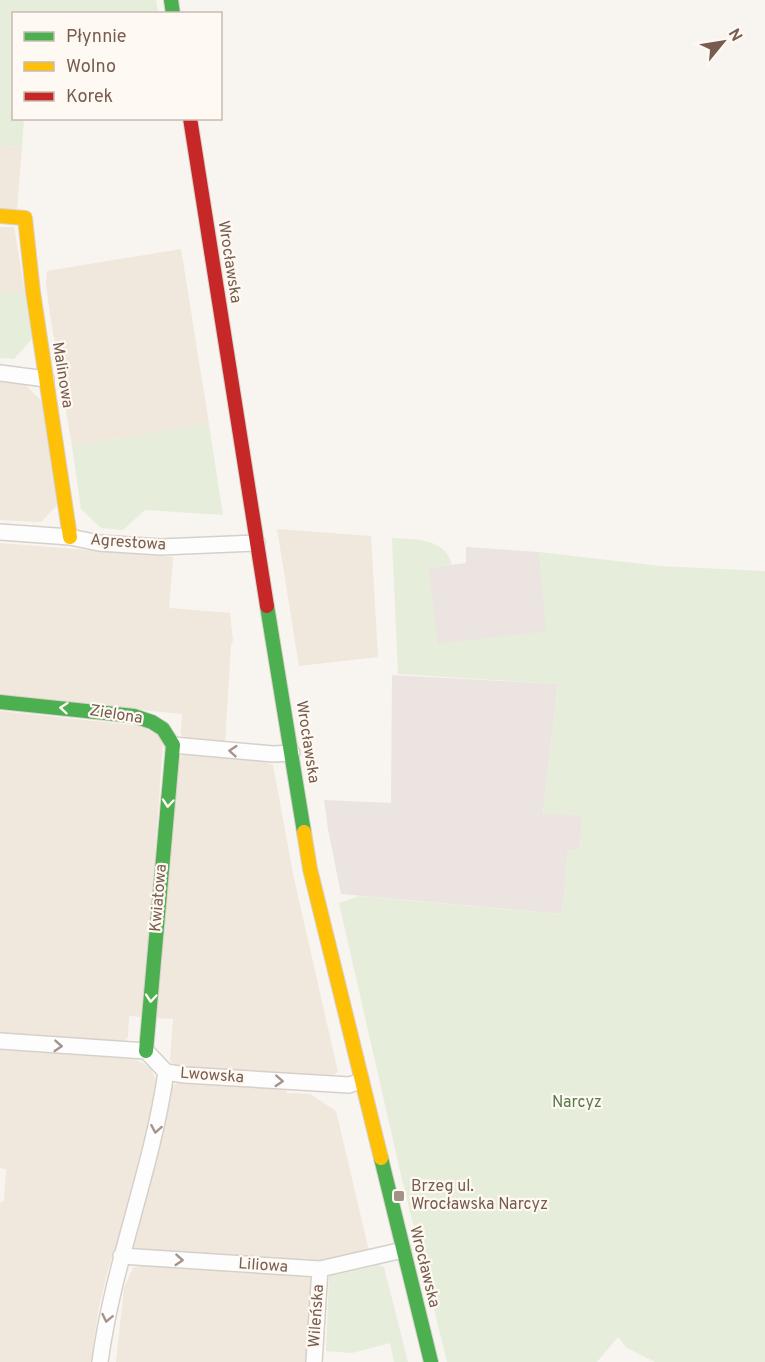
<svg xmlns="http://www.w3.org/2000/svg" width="765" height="1362" font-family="Overpass,sans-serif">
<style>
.residential{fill:#f0e7dd}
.industrial{fill:#ebe4e0}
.green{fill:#e6eedb}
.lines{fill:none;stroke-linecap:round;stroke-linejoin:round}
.street-casing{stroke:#d6d0ca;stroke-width:18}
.fast-casing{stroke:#d8d1cb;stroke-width:16}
.slow-casing{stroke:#d8d1cb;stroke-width:16}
.jam-casing{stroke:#d8d1cb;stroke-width:16}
.street{stroke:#fefdfd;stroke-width:15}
.fast{stroke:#4caf50;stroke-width:14}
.slow{stroke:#ffc107;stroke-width:14}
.jam{stroke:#c62828;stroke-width:14}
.oneway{stroke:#fef9f2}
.oneway2{stroke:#a6948c}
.poi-dot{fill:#a49187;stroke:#fef9f2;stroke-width:2}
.labels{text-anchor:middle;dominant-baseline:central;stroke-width:4.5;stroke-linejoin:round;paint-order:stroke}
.street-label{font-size:16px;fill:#775c4f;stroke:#fef9f2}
.park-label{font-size:16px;fill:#587c47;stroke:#fef9f2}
.poi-label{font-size:16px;fill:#775c4f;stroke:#fef9f2;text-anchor:start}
</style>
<rect width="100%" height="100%" fill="#f8f4ef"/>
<!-- residential -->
<path class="residential" d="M0 146 22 147 17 211 0 210Z
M0 227H14L25 293 0 291Z
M181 249 209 424 72 446 50 314 46 285 47 271Z
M0 380 22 382 42 401 58 504 41 522 0 520Z
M277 529 371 536 378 657 299 666Z
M0 543 173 557 169 608 230 613 233 641 231 645 225 743 185 739 181 735 182 714 0 696Z
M0 711 150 727 163 741 144 1017 129 1016 128 1037 123 1042 0 1033Z
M186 753 261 761 273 765 293 874 338 1072 331 1077 176 1067 170 1060 173 1019 157 1018 178 758Z
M0 1050 133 1059 143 1063 151 1069 155 1078 156 1089 148 1135 138 1176 107 1273 98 1312 91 1362H0V1203L4 1201 6 1169 0 1168Z
M180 1080 287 1088 286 1093 310 1094 336 1111 369 1251 313 1263 133 1251 129 1243 168 1090Z
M141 1265 188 1270 189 1267 313 1275 306 1362H116L124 1288 133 1268Z"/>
<!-- industrial -->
<path class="industrial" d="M466 547 539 552 547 632 437 645 428 568 466 563Z
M392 675 558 684 543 813 582 815 580 850 568 851 562 914 341 894 328 829 324 800 391 803Z"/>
<!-- green -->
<path class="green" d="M0 0H156L158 13 14 14V118L24 119 22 147 0 146Z
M0 291 25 293 32 339 14 359 0 358Z
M209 424 223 515 145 510 123 530 101 528 81 509 72 446Z
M392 538C415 540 445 537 452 565L428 568 438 644 546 631 539 552 660 566 765 571V1362H655L627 1348 618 1337 597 1362H447L400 1171 339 903 359 896 562 914 568 851 580 850 582 815 543 814 558 684 398 674Z
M379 1265 384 1267 408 1362H394L390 1343 352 1353 326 1351 329 1276Z"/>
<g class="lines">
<!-- street casing -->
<g class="street-casing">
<path id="street" d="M0 373 46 379
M0 532 70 537 99 543 161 547 257 543
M173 745 273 754 292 753
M0 1041 146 1051 166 1072 185 1075 349 1085 361 1081
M121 1256 320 1269 403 1250
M100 1362C113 1263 152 1171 166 1072
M314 1362 320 1269"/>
</g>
<!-- fast casing -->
<g class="fast-casing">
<path id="fast" d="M171 0 173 14
M267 606 304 832
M0 702 134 716 152 722 163 729 173 745 146 1051
M381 1158 431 1362"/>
</g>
<!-- slow casing -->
<g class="slow-casing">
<path id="slow" d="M0 216 25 218 33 292 70 537
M304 832 310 869 381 1158"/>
</g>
<!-- jam casing -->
<g class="jam-casing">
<path id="jam" d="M190 118 267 606"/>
</g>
<!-- street -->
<use href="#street" class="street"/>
<!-- fast -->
<use href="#fast" class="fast"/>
<!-- slow -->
<use href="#slow" class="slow"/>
<!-- jam -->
<use href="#jam" class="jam"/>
</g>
<!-- one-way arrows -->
<defs><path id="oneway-chevron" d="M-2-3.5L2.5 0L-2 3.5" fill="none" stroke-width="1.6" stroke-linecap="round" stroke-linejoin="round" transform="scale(1.5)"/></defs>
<g class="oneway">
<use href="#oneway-chevron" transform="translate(64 708) rotate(-175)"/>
<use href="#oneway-chevron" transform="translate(168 803) rotate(95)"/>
<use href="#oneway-chevron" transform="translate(151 998) rotate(95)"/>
</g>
<g class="oneway2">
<use href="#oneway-chevron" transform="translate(233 751) rotate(-175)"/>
<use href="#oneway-chevron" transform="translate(58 1046) rotate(4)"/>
<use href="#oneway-chevron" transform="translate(279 1081) rotate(3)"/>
<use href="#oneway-chevron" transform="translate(156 1129) rotate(100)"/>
<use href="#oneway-chevron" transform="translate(179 1260) rotate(4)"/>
<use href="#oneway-chevron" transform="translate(107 1318) rotate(102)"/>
</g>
<!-- markers -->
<rect class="poi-dot" x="393" y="1190" width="12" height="12" rx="3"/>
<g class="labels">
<!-- street labels -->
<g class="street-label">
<text transform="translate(229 262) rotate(81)">Wrocławska</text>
<text transform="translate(62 375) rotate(81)">Malinowa</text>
<text transform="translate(128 543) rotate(4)">Agrestowa</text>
<text transform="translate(116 715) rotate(9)">Zielona</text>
<text transform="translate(307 742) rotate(81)">Wrocławska</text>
<text transform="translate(159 898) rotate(-85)">Kwiatowa</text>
<text transform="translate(212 1076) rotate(4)">Lwowska</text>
<text transform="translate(263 1266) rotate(4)">Liliowa</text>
<text transform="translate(424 1267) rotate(76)">Wrocławska</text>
<text transform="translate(317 1316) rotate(-86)">Wileńska</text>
</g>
<!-- park labels -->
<g class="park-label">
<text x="577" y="1103">Narcyz</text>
</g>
<!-- poi labels -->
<g class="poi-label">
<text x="411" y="1187">Brzeg ul.<tspan x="411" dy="18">Wrocławska Narcyz</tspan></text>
</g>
</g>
<!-- legend -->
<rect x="12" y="12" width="210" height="108" fill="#fef9f2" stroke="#c8bab1" stroke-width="1.5"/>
<rect x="24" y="32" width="30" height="9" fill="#4caf50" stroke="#c8bab1" stroke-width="1.5"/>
<text x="66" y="42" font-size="18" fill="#775c4f">Płynnie</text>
<rect x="24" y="62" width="30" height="9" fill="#ffc107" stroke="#c8bab1" stroke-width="1.5"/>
<text x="66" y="72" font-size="18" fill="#775c4f">Wolno</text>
<rect x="24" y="92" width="30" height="9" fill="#c62828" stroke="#c8bab1" stroke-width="1.5"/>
<text x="66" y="102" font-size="18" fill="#775c4f">Korek</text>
<!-- north arrow -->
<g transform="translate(723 42) rotate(60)" stroke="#fef9f2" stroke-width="4.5" paint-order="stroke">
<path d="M0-4.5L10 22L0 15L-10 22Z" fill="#775c4f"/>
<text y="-9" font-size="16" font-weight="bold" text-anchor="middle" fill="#775c4f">N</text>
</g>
</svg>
